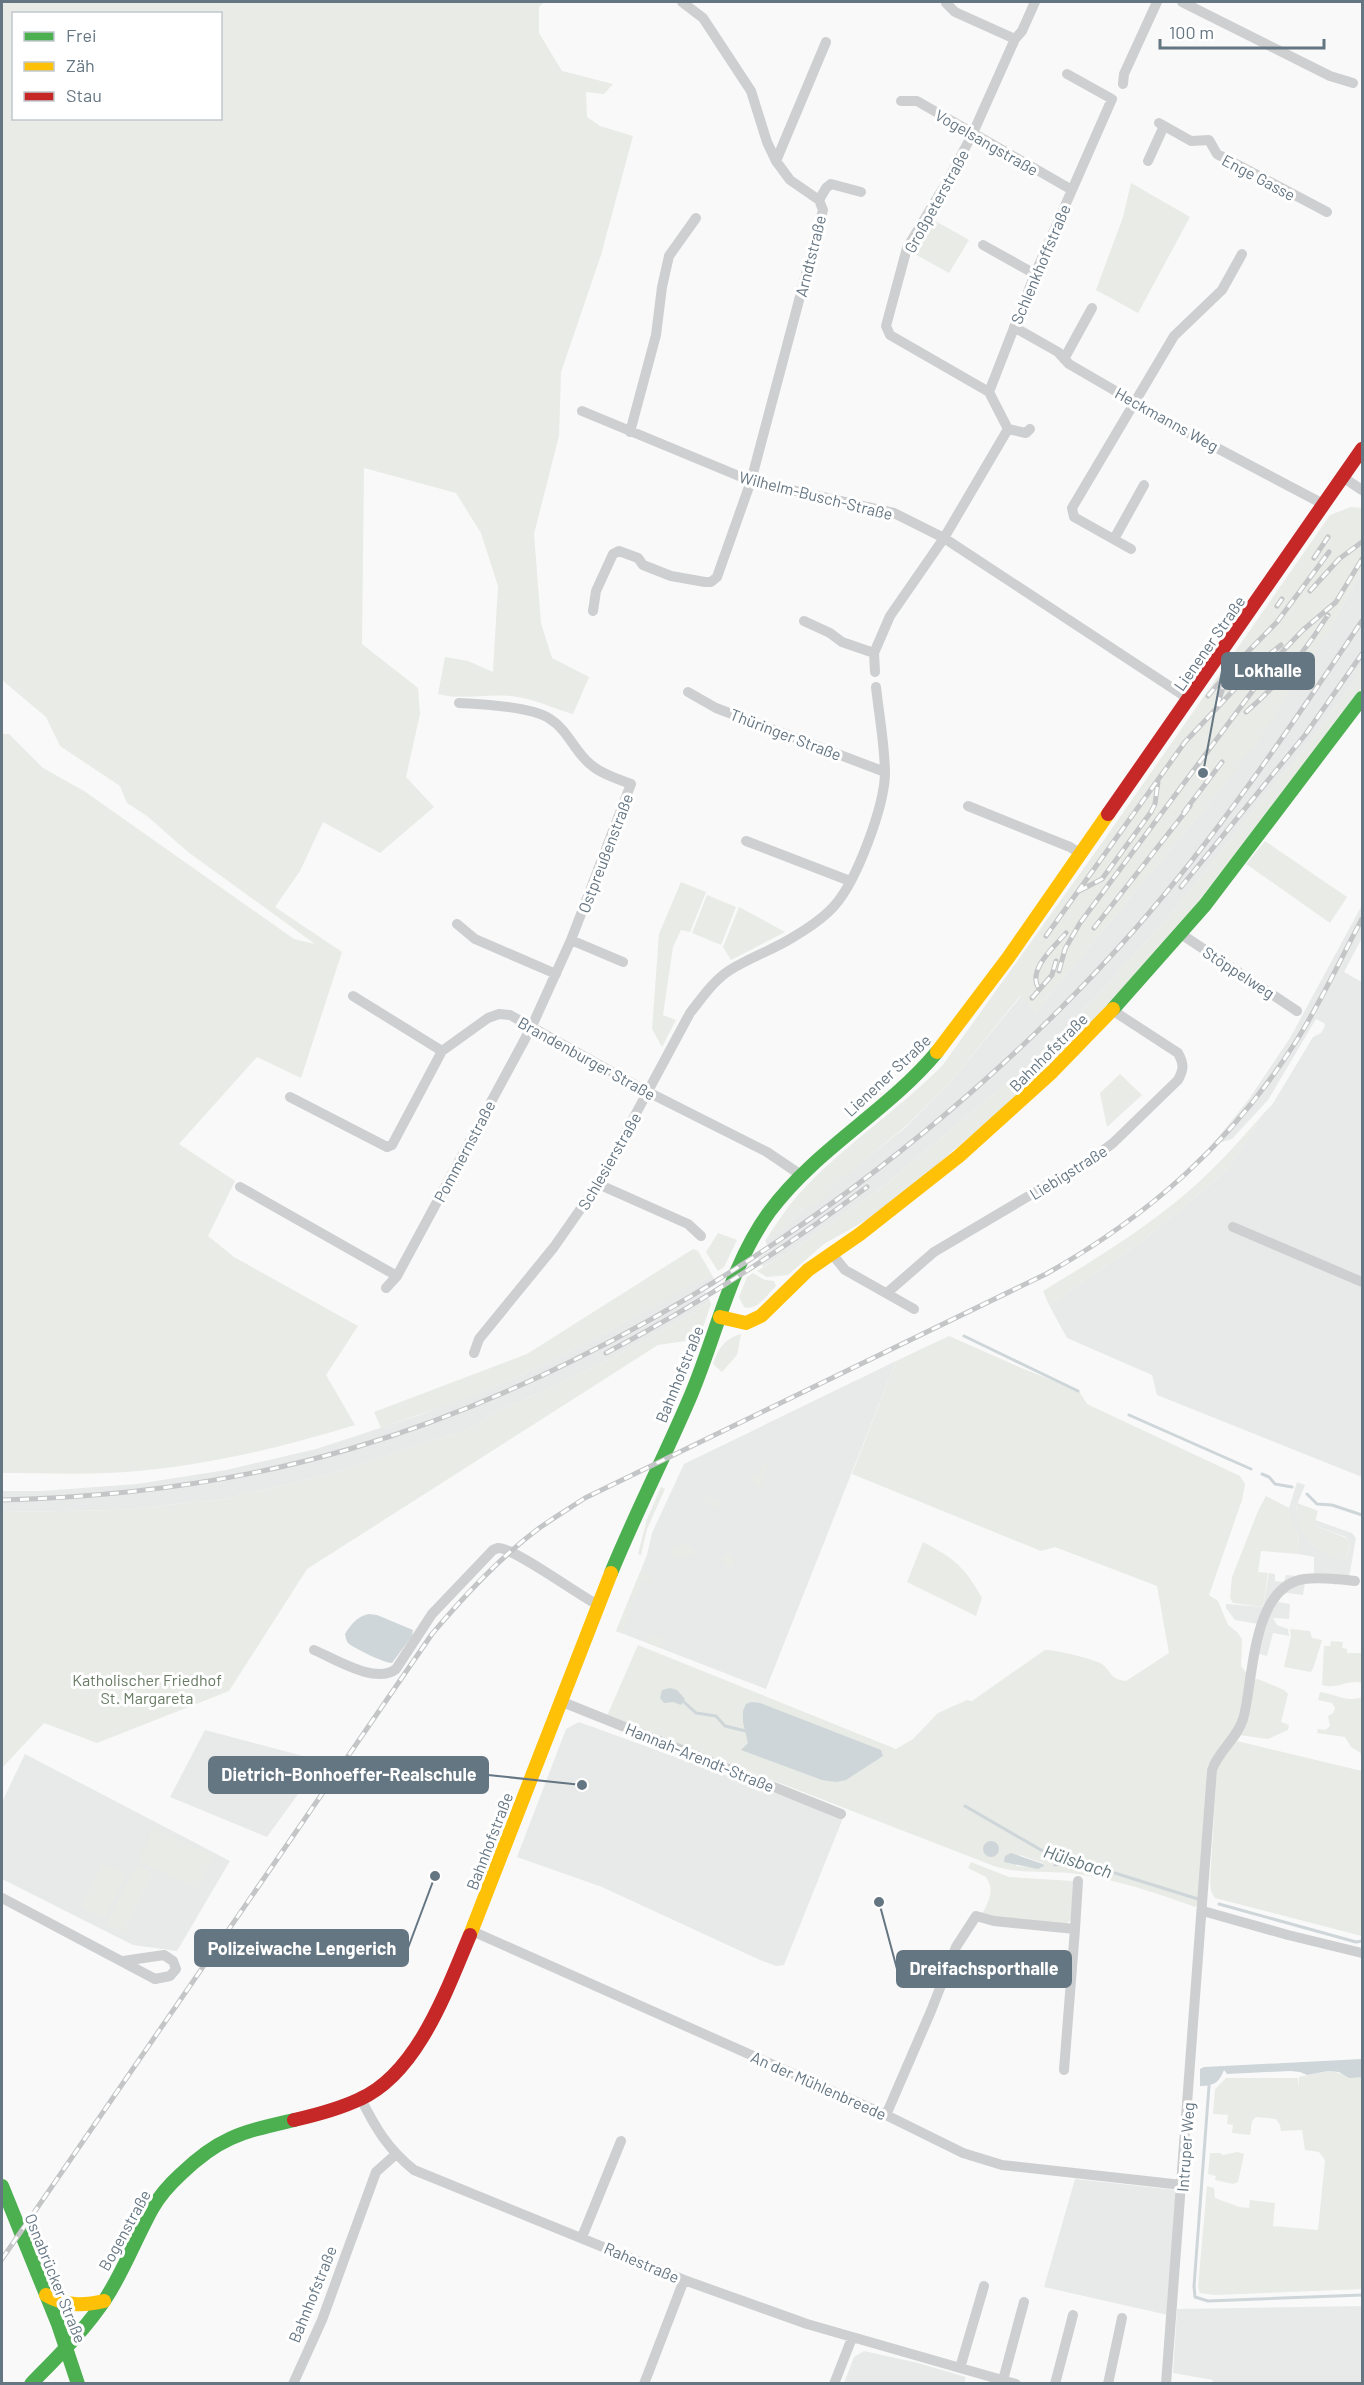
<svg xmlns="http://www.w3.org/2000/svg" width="1364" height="2385" font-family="Barlow,sans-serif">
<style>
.built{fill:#e8e9e9}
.green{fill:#e8ebe6;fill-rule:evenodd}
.water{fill:#ced6d9}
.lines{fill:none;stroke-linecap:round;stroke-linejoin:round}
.stream{stroke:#ced6d9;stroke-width:3}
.street{stroke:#cecfd0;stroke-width:10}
.fast{stroke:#4caf50;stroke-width:14}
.slow{stroke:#ffc107;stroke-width:14}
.jam{stroke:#c62828;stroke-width:14}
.rail-casing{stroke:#c3c5c6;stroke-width:5}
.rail{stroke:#fff;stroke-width:3;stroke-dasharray:9;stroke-linecap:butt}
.labels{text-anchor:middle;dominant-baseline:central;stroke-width:6;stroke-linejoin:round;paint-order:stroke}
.street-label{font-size:16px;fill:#657683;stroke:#fff}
.park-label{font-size:16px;fill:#687a64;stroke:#fff}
.water-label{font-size:18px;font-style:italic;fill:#60757c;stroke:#fff}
.leader{fill:none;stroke:#657683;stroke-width:2}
.callout-dot{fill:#657683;stroke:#fff;stroke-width:2}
.callout{fill:#657683;stroke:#657683;stroke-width:2}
.callout-label{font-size:18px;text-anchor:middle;font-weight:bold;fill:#fff}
</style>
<rect width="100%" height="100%" fill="#f9f9f9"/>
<!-- built -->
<path class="built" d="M1362 570V665L1357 673 1359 675 1294 763 1282 775 1178 906 1103 990 1030 1064 885 1185 793 1250 763 1267 758 1258 770 1250 765 1241 785 1227 805 1207 906 1127 948 1085 1021 996 1035 1012 1227 781 1329 630Z
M1362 905V938L1344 972 1362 982V1477L1157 1395 1152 1375 1067 1338 1049 1305 1145 1239 1227 1170 1264 1113 1272 1105 1313 1037 1321 1033 1325 1026 1324 1023 1316 1019 1268 1100 1232 1139 1212 1145 1249 1099 1290 1038Z
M712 1275 717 1284 705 1291 710 1301 696 1309V1312L597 1366 497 1412 469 1429 332 1474 224 1499 120 1510 2 1512V1491H42L137 1484 226 1470 316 1449 417 1416 513 1379 618 1326 699 1279 701 1282Z
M896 1361 766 1689 616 1631 647 1555 652 1533 684 1464Z
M1297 1482 1305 1485 1296 1507 1297 1518 1303 1533 1313 1545 1344 1560 1347 1558 1350 1544 1346 1537 1314 1525 1315 1520 1352 1533 1356 1538 1349 1577 1336 1583 1335 1586 1334 1583H1305L1303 1595 1287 1593 1282 1596 1278 1602 1290 1604 1289 1619 1273 1618 1277 1625 1288 1629 1289 1636 1273 1633 1267 1656 1259 1654 1258 1624 1235 1620 1226 1608V1604L1263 1607 1269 1573 1275 1574V1581L1284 1582 1286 1575 1310 1577 1314 1574V1557L1299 1554V1539L1290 1520 1289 1508Z
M579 1722 843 1818 784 1965 776 1966 760 1960 602 1887 517 1857 566 1729Z
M205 1730 322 1761 267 1837 170 1797Z
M25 1754 230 1861 177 1951 133 1945 2 1879V1802Z
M1075 2179 1176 2190 1168 2315 1044 2287Z
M1362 2306V2383H1212L1213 2380 1173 2373 1177 2309Z
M864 2351 918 2363 966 2377 964 2383H844L854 2357Z"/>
<!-- green -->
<path class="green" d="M2 2H544L539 7V33L562 71 613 84 604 94 586 92 587 117 600 126 633 136 601 255 561 372 559 436 534 534 541 623 552 658 589 677 573 714C555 709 537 700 518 697 491 692 463 701 438 694L445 657 468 661 493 672 498 586 481 533 456 493 364 468 362 644 418 688 420 714 406 777 434 807 380 853 323 822 300 871 275 907 342 952 301 1078 257 1057 179 1144 235 1181 208 1236 234 1257 358 1326 326 1375 355 1425C280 1448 204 1466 126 1472 85 1475 43 1473 2 1473V734H9L43 768 84 791 294 939 315 944 188 852 147 816 127 803 120 786 60 746 46 717 2 680ZM14 14H220V118H14Z
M1131 183 1190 217 1138 313 1096 290 1123 217Z
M930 218 969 240 949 273 911 252Z
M1351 507 1362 508V570L1329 630 1253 749H1251L1227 781 1035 1012 1020 996 948 1085 906 1126 834 1185C829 1195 816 1207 805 1207L785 1227 765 1241C775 1226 785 1210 797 1196 840 1148 896 1112 942 1066L1104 840 1330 515Z
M1362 665V688L1176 931 1052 1066 884 1210 824 1244 788 1275 767 1277 757 1271 793 1250 885 1185 1030 1064 1103 990 1178 906 1282 775 1294 763 1359 675 1357 673Z
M1265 841 1347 897 1330 923 1246 864Z
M681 882 706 892 690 932 681 930 673 947 663 1015 676 1020 662 1047 652 1029 659 934Z
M707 895 736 907 721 945 692 933Z
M739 907 785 932 731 960 723 947Z
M1120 1074 1142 1095 1107 1127 1100 1093Z
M1264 1113 1227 1170 1145 1239 1049 1305 1043 1291C1089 1263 1135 1235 1177 1201 1208 1176 1237 1144 1264 1113Z
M718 1233 737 1240 724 1267 718 1271 706 1252Z
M693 1249 698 1251 712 1275 701 1282 699 1280 618 1326 513 1379 464 1399 381 1428 374 1412 527 1354Z
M753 1273 765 1280 774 1281 776 1286C767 1295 758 1311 744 1307L739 1297 747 1277Z
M710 1301 711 1304 699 1339 658 1345 307 1569 229 1691 97 1743 44 1723 2 1768V1512L120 1510 224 1499 332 1474 469 1429 497 1412 597 1366 696 1312V1309Z
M741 1334 737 1355 722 1372 713 1364C719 1348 724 1339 741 1334Z
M949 1336 1019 1367 1079 1391 1087 1404 1240 1476 1245 1484 1242 1500 1209 1595 1218 1601 1228 1625 1237 1632 1242 1639 1241 1666 1247 1674 1237 1723 1207 1767 1199 1888 1197 1905 1195 1907C1156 1893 1119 1880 1078 1874 1049 1870 1022 1875 994 1866L607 1716 638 1645 896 1749 913 1739 938 1713 967 1700 972 1701 1045 1650C1053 1649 1093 1659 1100 1663 1112 1670 1108 1679 1126 1681L1169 1653 1157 1586 1055 1547 1041 1551 852 1474 896 1361ZM1020 1855 1043 1863 1042 1868 1016 1866Z
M766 1462 769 1463 760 1489 748 1478 758 1474Z
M661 1487 665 1489 647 1529 641 1555 638 1554 647 1519Z
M710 1496 715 1502H720L724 1509 703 1503 705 1497Z
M1266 1496 1289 1508C1290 1524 1303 1539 1299 1554L1261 1551 1258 1572 1268 1573 1263 1607 1233 1603 1230 1598 1232 1577 1258 1511Z
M1297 1503 1318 1511 1314 1525 1346 1538 1350 1544 1346 1560C1320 1558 1291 1531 1297 1503Z
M923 1542C955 1559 964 1566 982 1598L976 1616 907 1582Z
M680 1543H687L696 1552 679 1560 671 1556 672 1545 678 1548Z
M731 1553 735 1562 732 1568 724 1564V1559L718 1557Z
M640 1573 651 1576V1581L643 1579 635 1599 631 1598 630 1601 633 1602 623 1629 626 1630 624 1634 616 1631Z
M1290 1629 1310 1631 1312 1638 1322 1640 1314 1666 1311 1672 1284 1667 1291 1636Z
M652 1633 655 1637 664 1638 661 1648 645 1642Z
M1331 1641 1343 1642 1342 1648 1347 1649V1653H1362V1683C1347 1679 1339 1690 1322 1685L1324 1646H1330Z
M1258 1679 1284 1690 1288 1694 1281 1722 1289 1725 1288 1730 1268 1739 1239 1735 1254 1680Z
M1320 1692C1335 1694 1348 1703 1362 1697V1754L1351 1747 1345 1737 1317 1733 1318 1729 1325 1730 1330 1726 1328 1716 1333 1713 1335 1708 1332 1703 1318 1700Z
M1237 1741 1362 1771V1936L1215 1898 1211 1891 1210 1881 1217 1768 1222 1757Z
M153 1828 213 1855 198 1889 138 1861Z
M971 1862 1009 1877 1073 1881 1071 1920 1066 1924 995 1919 982 1914C989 1901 995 1890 986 1877L968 1868Z
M102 1863 126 1875 105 1919 81 1907Z
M137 1864 153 1872 123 1932 107 1924Z
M1328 2071C1341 2072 1349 2078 1362 2077V2289L1215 2295 1200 2293 1198 2287 1207 2186 1214 2188 1215 2198 1239 2207 1249 2208 1250 2200 1275 2203 1273 2226 1318 2230 1325 2160 1319 2152 1305 2150 1302 2130 1281 2131 1280 2125 1276 2119 1256 2117 1252 2121 1250 2135 1232 2133 1233 2125 1227 2124 1228 2115 1213 2114 1215 2089 1226 2078H1298L1299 2090V2077Z
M1237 2152 1244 2154 1238 2182 1233 2184 1215 2180 1216 2176 1208 2174 1210 2153H1220L1223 2155Z"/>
<!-- water -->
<path class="water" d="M369 1614 377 1615 413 1630 412 1636 392 1663C384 1663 356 1649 349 1644 346 1641 346 1638 345 1634 351 1624 358 1616 369 1614Z
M670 1688 677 1690 685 1699 681 1705 673 1702 664 1703 660 1698 662 1690Z
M751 1702 760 1703 881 1750 883 1756 846 1780 836 1782 822 1780 741 1750 748 1743 743 1722V1711L746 1704Z
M983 1849a8 8 0 1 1 16 0a8 8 0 1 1-16 0Z
M1011 1853 1043 1864 1044 1866 1038 1869 1004 1862 1005 1856Z
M1362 2059V2077L1349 2078 1339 2072 1328 2071 1307 2075 1300 2072 1290 2071 1227 2074 1224 2070C1219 2083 1213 2086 1200 2086V2069L1204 2067Z"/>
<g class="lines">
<!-- stream -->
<path class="stream" d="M964 1336 1078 1391
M1129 1415 1251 1469
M1262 1474 1269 1477 1275 1484 1292 1487
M1307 1494 1317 1504 1332 1505 1362 1515
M684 1702 696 1713 716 1716 725 1726 750 1732
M965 1806 1041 1850 1198 1899
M1055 1865 1071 1861
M1219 1904 1356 1942 1362 1941
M1209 2086 1194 2286 1195 2297 1208 2301 1362 2295"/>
<!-- street -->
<path class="street" d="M1182 2 1330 76 1353 83
M946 3 955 12 1015 39
M1123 84 1124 74 1157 2
M901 101H917L1072 190
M1159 123 1191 141 1209 140 1217 154 1327 212
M776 161 826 42
M1148 161 1164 126
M819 200 826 188 831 184 861 192
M983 245 1035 274
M1014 327 1058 352 1069 364 1181 429 1325 505
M1064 359 1092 308
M989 392 890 335 886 326 907 248 948 180 973 133 1015 39 1022 31 1035 2
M582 411 751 481 894 513 944 538 1189 699
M1008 429 1026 433 1030 429
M630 432 656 335 662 287 669 256 696 218
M1344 478 1362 490
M1114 539 1144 485
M1131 549 1074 517 1072 508 1174 336 1222 290 1242 254
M593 611 596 591 613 554 619 551 638 558 643 565 671 576 705 582H711L717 577 751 481 823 210 819 200 790 180 776 161 767 142 751 91 703 18 682 2
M804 621 830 633 842 642 874 653
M875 672 874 653 890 616 944 538 1008 429 989 392 1035 274 1112 99 1067 74
M688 692 716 708 885 772
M968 806 1070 847 1081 854
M746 841 850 881
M457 924 475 939 556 974
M1181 934 1297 1011
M571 940 623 962
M353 996 442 1051
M290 1097 387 1147 392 1145 442 1051 488 1018 499 1014 510 1015 648 1092 767 1152 801 1175
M598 1184 688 1224 701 1236
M240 1187 397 1276
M1233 1227 1362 1282
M832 1254 845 1270 914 1309
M386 1288 397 1276 532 1026 571 940 631 784C618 779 601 774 590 764 574 751 568 730 550 719 534 707 480 704 459 703
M888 1292 934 1252 1093 1158 1113 1143 1178 1080C1184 1069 1184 1064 1178 1053L1112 1010
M474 1353 479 1339 554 1247 598 1184 690 1013C702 998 714 980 730 970 751 957 775 949 795 936 810 927 824 918 835 905 857 880 884 807 885 774 885 746 879 715 876 687
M314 1650C335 1659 376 1685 396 1669L432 1614 493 1550 498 1548C513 1547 578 1595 598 1605
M560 1701 841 1814
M2 1898 155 1979 170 1976 176 1969 173 1961 164 1955 123 1961
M1203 1911 1288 1935 1362 1953
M1075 1929 1078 1881
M472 1931 886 2115 963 2153 1002 2165 1182 2185
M361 2099C376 2129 388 2149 414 2170L684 2280 807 2324 1016 2384
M886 2115 931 2011 956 1947 976 1916 994 1921 1075 1929 1064 2070
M582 2237 621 2141
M960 2368 984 2286
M1003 2380 1024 2302
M293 2384 322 2320 376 2172 395 2155
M644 2384 684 2280
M834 2384 852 2338
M1055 2384 1073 2315
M1108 2384 1122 2318
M1166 2384 1212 1770C1218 1751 1237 1739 1243 1719 1254 1680 1251 1587 1304 1579 1320 1577 1339 1579 1355 1581"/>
<!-- fast -->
<path class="fast" d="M1113 1009 1205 905 1362 698
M611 1573C636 1512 666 1454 691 1395 717 1333 730 1266 770 1211 816 1149 888 1111 937 1052
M2 2186 58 2324 78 2384
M31 2384C58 2356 85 2330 106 2298 124 2270 136 2238 152 2209 160 2195 170 2184 181 2174 220 2136 243 2132 294 2120"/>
<!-- slow -->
<path class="slow" d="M937 1052 1008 958 1108 814
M720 1317 746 1323 761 1316 808 1270 860 1234 959 1156 1052 1072 1113 1009
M470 1935 611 1573
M46 2295C66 2306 83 2306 104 2301"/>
<!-- jam -->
<path class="jam" d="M1108 814 1362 449
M294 2120C316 2115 339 2109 360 2099 418 2073 447 1989 470 1935"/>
<!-- rail casing -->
<g class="rail-casing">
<path id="rail" d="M1314 558 1328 537
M1310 591 1339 559 1362 542
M1277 606 1282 599
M1227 673 1277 622 1329 552
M1208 696 1223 678
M1217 706 1230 666
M1246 712C1278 685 1306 650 1328 615
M1184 812 1222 762
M1181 887 1305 735 1362 654
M1079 891 1102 879 1151 812 1155 804 1158 782
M1094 928 1190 806
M1046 936 1185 742 1260 662 1281 645
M1059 971 1065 949 1080 923 1280 654 1303 630 1336 602 1362 559
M1038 987C1028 969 1055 946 1066 933
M1032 998 1052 975 1056 961
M606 1353C698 1305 784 1249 867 1187
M2 1500C120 1497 239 1482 353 1448 642 1362 938 1154 1136 928 1220 832 1291 726 1362 621
M2 2259 432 1634C464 1596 498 1559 538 1529 553 1518 570 1508 585 1498L1046 1274C1149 1216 1231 1143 1295 1043 1320 1004 1340 960 1362 919"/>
</g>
<!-- rail -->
<use href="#rail" class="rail"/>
</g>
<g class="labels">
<!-- street labels -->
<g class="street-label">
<text transform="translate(987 142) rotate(30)">Vogelsangstraße</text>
<text transform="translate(1259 177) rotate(28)">Enge Gasse</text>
<text transform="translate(936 201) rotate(-61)">Großpeterstraße</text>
<text transform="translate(810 256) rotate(-76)">Arndtstraße</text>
<text transform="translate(1040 264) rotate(-67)">Schlenkhoffstraße</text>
<text transform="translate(1167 419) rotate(29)">Heckmanns Weg</text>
<text transform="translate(816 495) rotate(14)">Wilhelm-Busch-Straße</text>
<text transform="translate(1209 643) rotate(-55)">Lienener Straße</text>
<text transform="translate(786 734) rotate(21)">Thüringer Straße</text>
<text transform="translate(605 853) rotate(-69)">Ostpreußenstraße</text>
<text transform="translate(1239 972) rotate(33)">Stöppelweg</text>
<text transform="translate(1048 1052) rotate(-45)">Bahnhofstraße</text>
<text transform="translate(587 1058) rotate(29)">Brandenburger Straße</text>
<text transform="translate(887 1075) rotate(-43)">Lienener Straße</text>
<text transform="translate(464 1151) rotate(-62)">Pommernstraße</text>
<text transform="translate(609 1161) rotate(-60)">Schlesierstraße</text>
<text transform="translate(1068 1172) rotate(-32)">Liebigstraße</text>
<text transform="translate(679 1374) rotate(-68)">Bahnhofstraße</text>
<text transform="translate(700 1757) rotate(22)">Hannah-Arendt-Straße</text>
<text transform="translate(489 1841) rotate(-69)">Bahnhofstraße</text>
<text transform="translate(819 2085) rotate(24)">An der Mühlenbreede</text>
<text transform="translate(1185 2147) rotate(-86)">Intruper Weg</text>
<text transform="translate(124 2230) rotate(-61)">Bogenstraße</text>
<text transform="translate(642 2262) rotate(23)">Rahestraße</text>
<text transform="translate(56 2278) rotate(68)">Osnabrücker Straße</text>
<text transform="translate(312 2294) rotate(-68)">Bahnhofstraße</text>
</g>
<!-- park labels -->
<g class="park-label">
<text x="147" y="1679">Katholischer Friedhof<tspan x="147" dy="18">St. Margareta</tspan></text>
</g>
<!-- water labels -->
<g class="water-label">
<text transform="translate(1078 1861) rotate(18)">Hülsbach</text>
</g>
</g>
<!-- callouts -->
<path class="leader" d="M1203 773L1222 671M582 1785L488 1775M435 1876L408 1948M879 1902L897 1969"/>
<g class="callout-dot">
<circle cx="1203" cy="773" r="6"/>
<circle cx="582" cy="1785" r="6"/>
<circle cx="435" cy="1876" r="6"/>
<circle cx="879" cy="1902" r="6"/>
</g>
<g class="callout">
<rect x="1222" y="653" width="92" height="36" rx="6"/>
<rect x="209" y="1757" width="279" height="36" rx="6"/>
<rect x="195" y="1930" width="213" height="36" rx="6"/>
<rect x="897" y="1951" width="174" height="36" rx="6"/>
</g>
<g class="callout-label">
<text x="1268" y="677">Lokhalle</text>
<text x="349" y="1781">Dietrich-Bonhoeffer-Realschule</text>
<text x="302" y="1955">Polizeiwache Lengerich</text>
<text x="984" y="1975">Dreifachsporthalle</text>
</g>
<!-- border -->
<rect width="1364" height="2385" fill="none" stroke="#657683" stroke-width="6"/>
<!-- legend -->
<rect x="12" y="12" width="210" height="108" fill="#ffffff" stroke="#c1c8cd" stroke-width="1.5"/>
<rect x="24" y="32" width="30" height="9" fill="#4caf50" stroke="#c1c8cd" stroke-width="1.5"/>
<text x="66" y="42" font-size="18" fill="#657683">Frei</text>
<rect x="24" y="62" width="30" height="9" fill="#ffc107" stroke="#c1c8cd" stroke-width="1.5"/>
<text x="66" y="72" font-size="18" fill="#657683">Zäh</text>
<rect x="24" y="92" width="30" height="9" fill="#c62828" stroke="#c1c8cd" stroke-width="1.5"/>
<text x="66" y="102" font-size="18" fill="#657683">Stau</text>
<!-- scale -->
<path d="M1160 39v9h164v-9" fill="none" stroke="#657683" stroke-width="3"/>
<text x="1169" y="39" font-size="18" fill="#657683" stroke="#ffffff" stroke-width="4.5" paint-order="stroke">100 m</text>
</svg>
